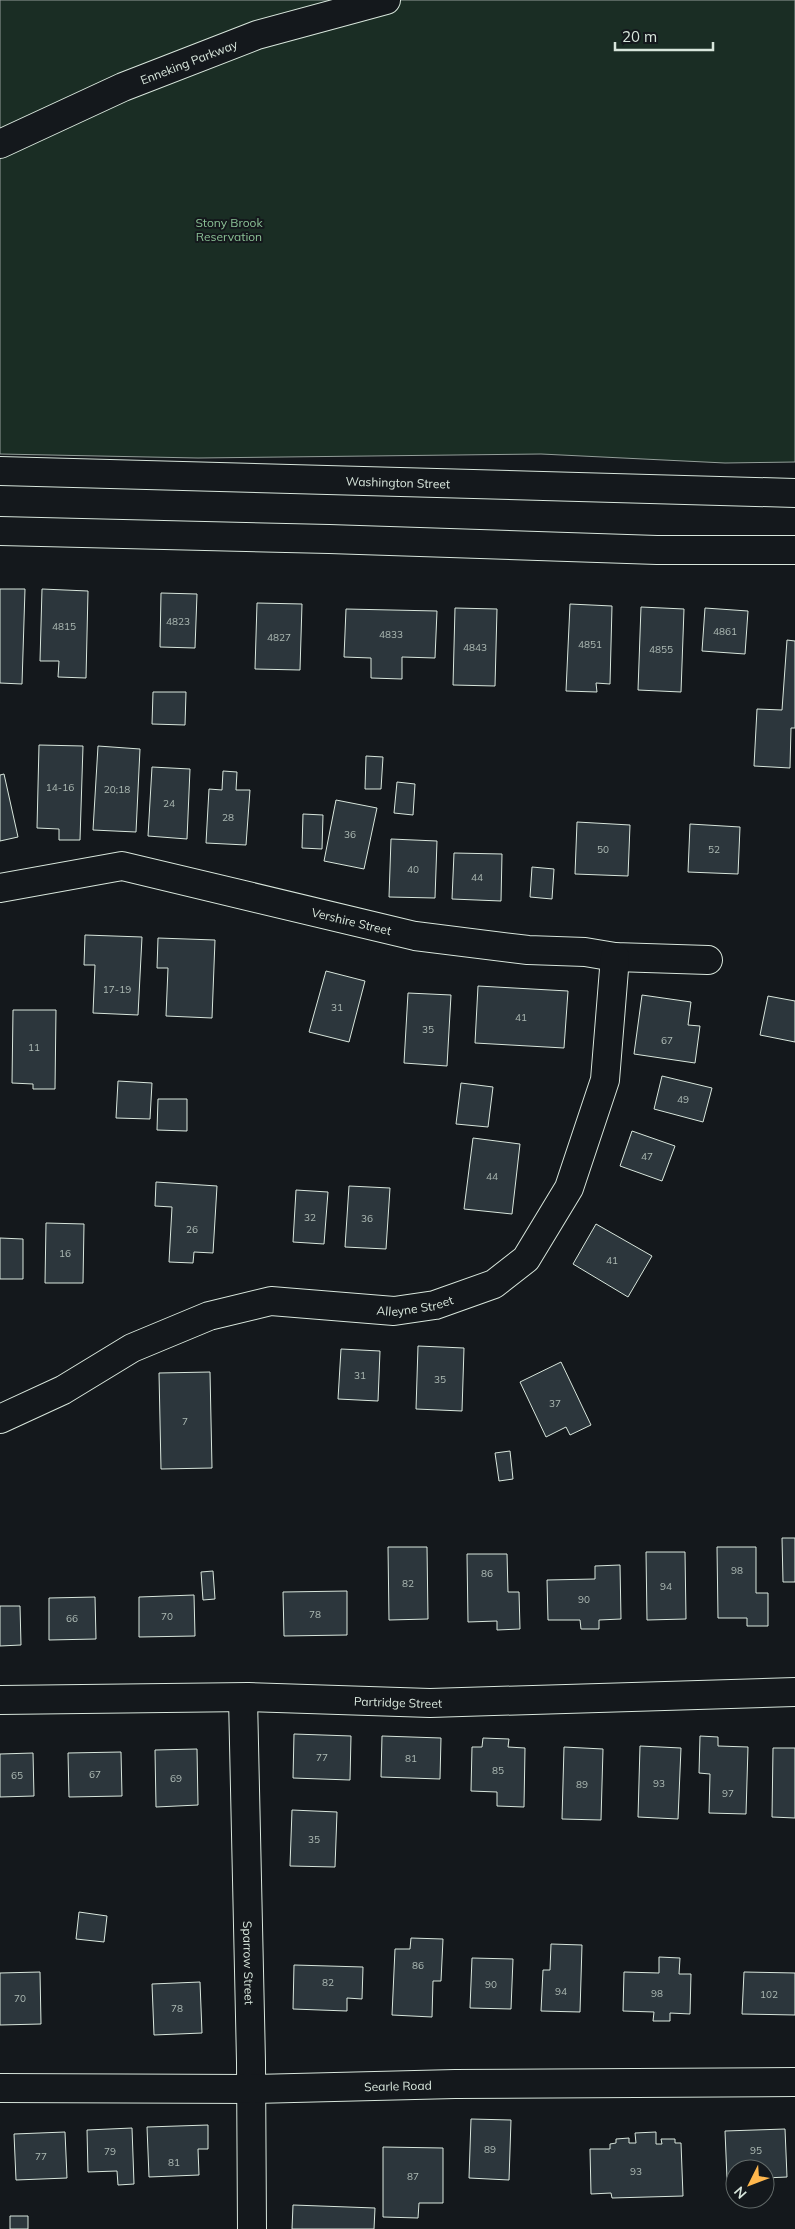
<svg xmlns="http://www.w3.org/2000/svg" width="795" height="2229" font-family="Mulish,sans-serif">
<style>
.green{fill:#1a2d24;stroke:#939e99}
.building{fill:#2c363c;stroke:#d8e6dc}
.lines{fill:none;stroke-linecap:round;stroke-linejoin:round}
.minor-casing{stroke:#d8e6dc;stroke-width:30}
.secondary-casing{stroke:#d8e6dc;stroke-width:30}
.primary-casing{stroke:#d8e6dc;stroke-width:30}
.minor{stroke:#14181c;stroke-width:28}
.secondary{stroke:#14181c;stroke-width:28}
.primary{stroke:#14181c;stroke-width:28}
.labels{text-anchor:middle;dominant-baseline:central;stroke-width:4;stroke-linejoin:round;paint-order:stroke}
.number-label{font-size:10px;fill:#adbab4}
.street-label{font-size:12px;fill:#d8e6dc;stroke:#14181c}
.park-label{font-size:12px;fill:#8ac095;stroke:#14181c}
</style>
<rect width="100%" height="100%" fill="#14181c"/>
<!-- green -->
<path class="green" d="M0 0H795V462L725 463 541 454 198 458 0 454Z"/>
<!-- building -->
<path class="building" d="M0 589H25L22 684 0 683Z
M42 589 88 591 86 678 58 677 59 661H40Z
M161 593 197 594 195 648 160 647Z
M257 603 302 604 300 670 255 669Z
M570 604 612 606 610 684 596 683 597 692 566 691Z
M641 607 684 609 681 692 638 690Z
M455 608 497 609 495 686 453 685Z
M705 608 748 611 745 654 702 651Z
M346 609 437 611 435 658 402 657V679L371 678V658L344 657Z
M787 640 795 641V728H791L790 768 754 766 757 709 782 710Z
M153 692H186L185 725 152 724Z
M39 745 83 746 80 840H59V829L37 828Z
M98 746 140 749 136 832 93 830Z
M366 756 383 757 381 789H365Z
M152 767 190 769 187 839 148 836Z
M223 771 237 772 236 790H250L246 845 206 843 209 789 222 790Z
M4 774 18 837 0 841V775Z
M397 782 415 784 413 815 394 813Z
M336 800 377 808 364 869 324 861Z
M303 814 323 815 322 849 302 848Z
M577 822 630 825 628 876 575 874Z
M690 824 740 827 738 874 688 872Z
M391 839 437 841 435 898 389 897Z
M454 853 502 854 501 901 452 899Z
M532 867 554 869 552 899 530 897Z
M85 935 142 937 138 1015 93 1013 95 965H84Z
M158 938 215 940 212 1018 166 1016 168 968H157Z
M326 971 365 981 349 1042 309 1032Z
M478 986 568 991 564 1048 475 1043Z
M408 993 451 995 447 1066 404 1063Z
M642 995 691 1002 688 1025 700 1026 695 1063 634 1054Z
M768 996 795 1001V1042L760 1035Z
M13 1010H56L55 1089H33V1084L12 1083Z
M662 1076 712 1088 703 1122 654 1109Z
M118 1081 152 1083 150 1119 116 1118Z
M461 1083 493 1087 488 1127 456 1124Z
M158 1099H187V1131L157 1130Z
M632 1131 675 1146 662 1181 620 1166Z
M473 1138 520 1144 512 1214 464 1209Z
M156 1182 217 1186 213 1253 194 1252 193 1263 169 1262 172 1207 155 1206Z
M349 1186 390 1188 386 1249 345 1247Z
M296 1190 328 1192 324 1244 293 1242Z
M46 1223 84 1224 83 1283H45Z
M596 1224 652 1256 628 1297 573 1264Z
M0 1238 23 1239V1279H0Z
M418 1346 464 1348 462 1411 416 1409Z
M341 1349 380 1351 378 1401 338 1399Z
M561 1362 591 1425 570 1435 566 1427 546 1437 520 1382Z
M210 1372 212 1468 161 1469 159 1373Z
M510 1451 513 1479 499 1481 495 1453Z
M782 1538H795V1582H783Z
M388 1547H427L428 1619 389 1620Z
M717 1547H756V1593H768V1626H747V1618H718Z
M646 1552H685L686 1619 647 1620Z
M467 1554H507L508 1592H519L520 1629 497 1630V1621L468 1622Z
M620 1565 621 1619 599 1620V1629H581L580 1620H548L547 1580 595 1579V1566Z
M213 1571 215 1599 203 1600 201 1572Z
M347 1591V1635L284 1636 283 1592Z
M194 1595 195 1636 139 1637V1597Z
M95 1597 96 1639 49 1640V1598Z
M0 1606H20L21 1645 0 1646Z
M294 1734 351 1736 350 1780 293 1778Z
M382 1736 441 1738 440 1779 381 1777Z
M700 1736 718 1737V1746L748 1747 746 1814 709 1813 710 1774 699 1773Z
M483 1738 509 1739 508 1747 525 1748 524 1807 497 1806V1792L471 1791 472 1747H482Z
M640 1746 681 1748 678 1819 638 1817Z
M564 1747 603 1749 601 1820 562 1819Z
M773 1748H795V1818L772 1817Z
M197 1749 198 1805 156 1807 155 1750Z
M121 1752 122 1796 69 1797 68 1753Z
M33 1753 34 1796 0 1797V1754Z
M292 1810 337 1812 335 1867 290 1866Z
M79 1912 107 1916 104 1942 76 1939Z
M411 1938 443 1939 441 1981H433L432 2017 392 2015 395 1949H410Z
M551 1944 582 1945 580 2012 541 2011 543 1970H550Z
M659 1957 680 1958 679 1974H691L690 2014 670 2013V2021H653L654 2012 623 2011 624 1972 659 1973Z
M472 1958 513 1959 511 2009 470 2008Z
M294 1965 363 1967 362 1999 347 1998V2011L293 2009Z
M40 1972 41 2024 0 2025V1973Z
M744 1972 795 1973V2015L742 2014Z
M200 1982 202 2033 154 2035 152 1984Z
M471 2119 511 2120 509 2180 469 2178Z
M208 2125V2149H198L199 2175 149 2177 147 2127Z
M132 2128 134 2184 118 2185 117 2171 88 2172 87 2130Z
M785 2129 787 2177 765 2178V2169H735V2179H727L725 2131Z
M65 2132 67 2178 16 2180 14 2134Z
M656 2132V2144H662L661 2139H675V2143H681L683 2196 612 2198 611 2193 591 2194 590 2149H610V2144L616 2143V2139L629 2138V2143H636L635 2133Z
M383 2147 443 2148V2203H419L418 2218 383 2217Z
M293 2205 375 2208 374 2229H292Z
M10 2216H28V2229H10Z"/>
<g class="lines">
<!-- minor casing -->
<g class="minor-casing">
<g id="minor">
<path id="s1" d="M0 888 122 866 415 936 528 950 585 952 615 957 708 960"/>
<path id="s2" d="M0 1419 63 1390 132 1348 209 1316 271 1301 394 1311 435 1305 494 1284 526 1259 569 1188 605 1080 615 957"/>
<path id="s3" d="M243 1698 251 2062 252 2229"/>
<path id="s4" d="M0 1700 248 1697 430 1703 795 1692"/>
<path id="s5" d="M0 2088 251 2089 455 2084 795 2082"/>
</g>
</g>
<!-- secondary casing -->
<g class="secondary-casing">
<g id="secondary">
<path id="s6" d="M0 144 123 87 257 35 386 0"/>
</g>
</g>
<!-- primary casing -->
<g class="primary-casing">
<g id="primary">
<path id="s7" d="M0 471 795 493"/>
<path d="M0 531 329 539 657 550H795"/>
</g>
</g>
<!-- minor -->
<use href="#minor" class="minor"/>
<!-- secondary -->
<use href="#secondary" class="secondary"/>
<!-- primary -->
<use href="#primary" class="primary"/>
</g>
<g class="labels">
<!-- number labels -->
<g class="number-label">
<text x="178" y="621">4823</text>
<text x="64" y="626">4815</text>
<text x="725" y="631">4861</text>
<text x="391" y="634">4833</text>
<text x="279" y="637">4827</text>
<text x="590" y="644">4851</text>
<text x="475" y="647">4843</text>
<text x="661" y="649">4855</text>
<text x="60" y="787">14-16</text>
<text x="117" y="789">20;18</text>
<text x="169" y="803">24</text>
<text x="228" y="817">28</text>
<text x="350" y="834">36</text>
<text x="603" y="849">50</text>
<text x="714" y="849">52</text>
<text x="413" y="869">40</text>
<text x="477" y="877">44</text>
<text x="117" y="989">17-19</text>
<text x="337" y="1007">31</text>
<text x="521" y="1017">41</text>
<text x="428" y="1029">35</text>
<text x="667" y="1040">67</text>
<text x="34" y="1047">11</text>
<text x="683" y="1099">49</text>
<text x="647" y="1156">47</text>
<text x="492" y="1176">44</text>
<text x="310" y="1217">32</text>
<text x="367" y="1218">36</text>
<text x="192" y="1229">26</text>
<text x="65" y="1253">16</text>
<text x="612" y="1260">41</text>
<text x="360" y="1375">31</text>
<text x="440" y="1379">35</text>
<text x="555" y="1403">37</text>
<text x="185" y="1421">7</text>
<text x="737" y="1570">98</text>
<text x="487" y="1573">86</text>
<text x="408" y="1583">82</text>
<text x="666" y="1586">94</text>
<text x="584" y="1599">90</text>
<text x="315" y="1614">78</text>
<text x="167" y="1616">70</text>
<text x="72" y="1618">66</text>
<text x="322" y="1757">77</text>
<text x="411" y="1758">81</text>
<text x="498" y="1770">85</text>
<text x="95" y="1774">67</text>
<text x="17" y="1775">65</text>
<text x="176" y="1778">69</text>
<text x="659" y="1783">93</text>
<text x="582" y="1784">89</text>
<text x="728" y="1793">97</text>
<text x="314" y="1839">35</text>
<text x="418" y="1965">86</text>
<text x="328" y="1982">82</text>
<text x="491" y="1984">90</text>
<text x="561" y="1991">94</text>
<text x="657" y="1993">98</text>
<text x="769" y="1994">102</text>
<text x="20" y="1998">70</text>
<text x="177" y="2008">78</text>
<text x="490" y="2149">89</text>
<text x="756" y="2150">95</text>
<text x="110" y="2151">79</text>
<text x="41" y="2156">77</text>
<text x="174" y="2162">81</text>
<text x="636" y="2171">93</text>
<text x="413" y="2176">87</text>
</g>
<!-- street labels -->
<g class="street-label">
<text stroke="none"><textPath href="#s6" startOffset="206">Enneking Parkway</textPath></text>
<text stroke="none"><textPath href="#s7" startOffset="398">Washington Street</textPath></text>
<text stroke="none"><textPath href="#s1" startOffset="360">Vershire Street</textPath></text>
<text stroke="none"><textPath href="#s2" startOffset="442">Alleyne Street</textPath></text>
<text stroke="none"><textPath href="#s4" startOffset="398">Partridge Street</textPath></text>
<text stroke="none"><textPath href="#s3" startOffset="265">Sparrow Street</textPath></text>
<text stroke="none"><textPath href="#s5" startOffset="398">Searle Road</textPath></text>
</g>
<!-- park labels -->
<g class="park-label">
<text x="229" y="222">Stony Brook<tspan x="229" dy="14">Reservation</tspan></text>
</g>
</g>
<!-- north arrow -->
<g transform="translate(750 2184) rotate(228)"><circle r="24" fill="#14181c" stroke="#626a69"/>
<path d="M0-4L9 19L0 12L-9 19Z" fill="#ffb74d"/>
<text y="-8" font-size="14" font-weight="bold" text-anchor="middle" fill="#d8e6dc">N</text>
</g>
<!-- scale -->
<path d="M615 42v8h98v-8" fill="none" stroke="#d8e6dc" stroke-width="2.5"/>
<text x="622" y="42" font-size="15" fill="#d8e6dc" stroke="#14181c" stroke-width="4" paint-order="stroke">20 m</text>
</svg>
